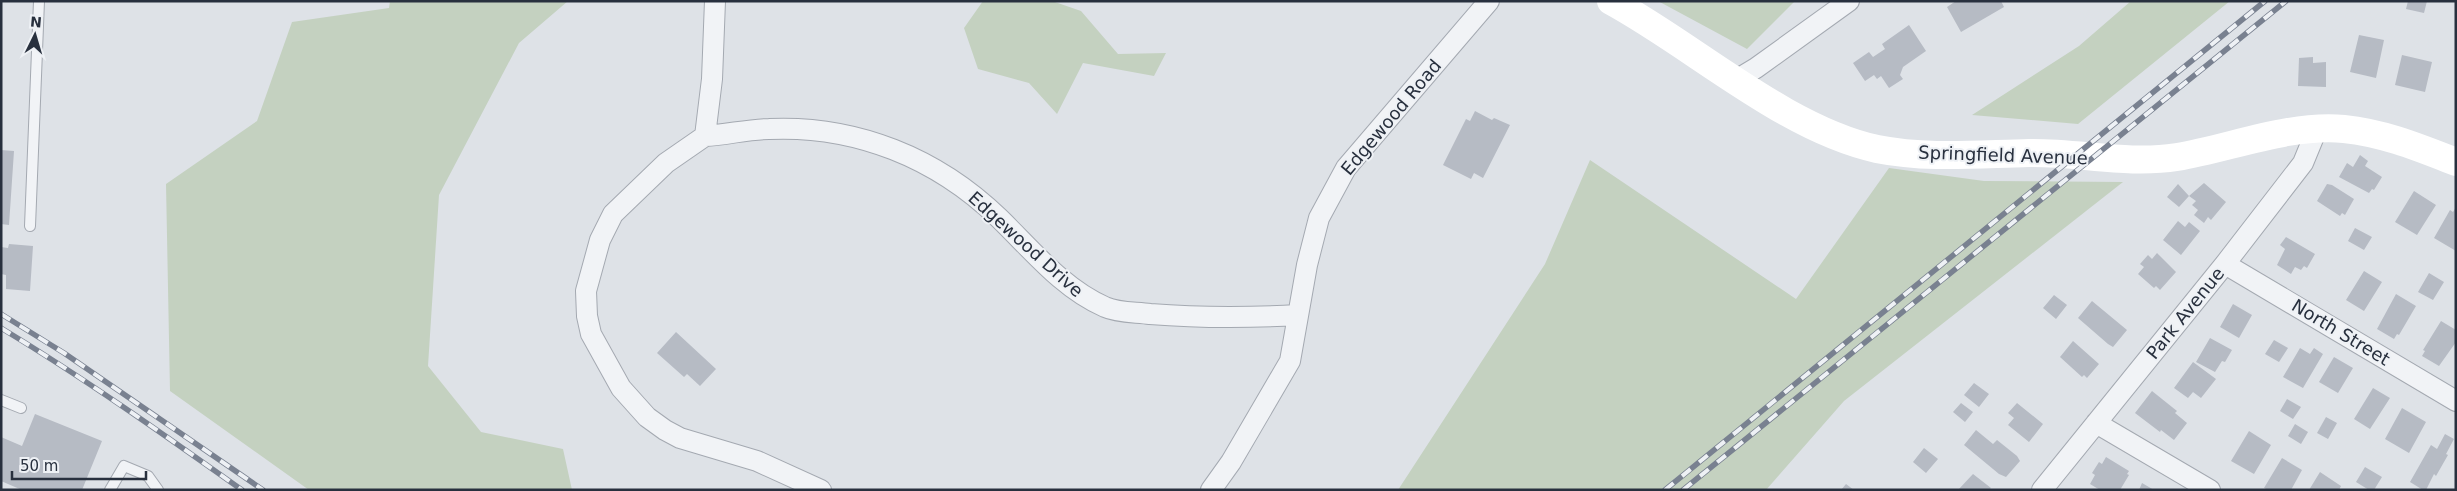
<svg xmlns="http://www.w3.org/2000/svg" width="2457" height="491" font-family="'DejaVu Sans',sans-serif">
<style>
.green{fill:#c4d1c0}
.building{fill:#b6bbc4}
.lines{fill:none;stroke-linecap:round;stroke-linejoin:round}
.service-casing{stroke:#a4a9b1;stroke-width:12}
.minor-casing{stroke:#a4a9b1;stroke-width:22}
.service{stroke:#f1f3f6;stroke-width:10}
.minor{stroke:#f1f3f6;stroke-width:20}
.secondary{stroke:#fff;stroke-width:28}
.rail-casing{stroke:#798190;stroke-width:5.5}
.rail{stroke:#eef1f5;stroke-width:4;stroke-dasharray:11;stroke-linecap:butt}
.labels{text-anchor:middle;dominant-baseline:central;stroke-width:4;stroke-linejoin:round;paint-order:stroke}
.street-label{font-size:18px;fill:#28303e;stroke:#eef1f5}
</style>
<rect width="100%" height="100%" fill="#dee2e7"/>
<!-- green -->
<path class="green" d="M390 1H568L519 43 439 195 428 366 481 432 563 449 572 490H309L170 391 166 184 257 121 292 22 389 8Z
M983 1H1052L1081 11 1118 54 1166 53 1154 76 1083 63 1057 114 1029 83 978 69 964 28Z
M1658 1H1795L1747 49Z
M2131 1H2230L2078 124 1972 115 2079 46Z
M1590 160 1796 299 1889 168 1984 181 2123 182 1844 401 1766 490H1398L1545 264Z"/>
<!-- building -->
<path class="building" d="M1956 1H2001L2004 7 1961 32 1947 7Z
M2408 1H2427L2424 13 2406 9Z
M1909 25 1926 51 1903 67 1900 75 1903 79 1889 88 1881 76 1877 79 1874 75 1865 81 1853 63 1869 52 1873 57 1885 49 1882 44Z
M2359 35 2384 40 2376 78 2350 72Z
M2402 55 2432 62 2425 92 2395 85Z
M2313 57V63L2326 62V87L2298 86 2299 58Z
M1475 111 1492 120 1494 118 1510 125 1483 178 1474 173 1471 179 1443 165 1466 119 1470 121Z
M1 150 14 151 9 225 1 224Z
M2360 155 2368 161 2365 166 2382 177 2374 190 2372 189 2369 193 2339 177 2347 163 2353 167Z
M2204 183 2226 202 2211 220 2208 217 2204 223 2194 215 2198 210 2192 205 2196 201 2189 196Z
M2178 184 2189 196 2179 207 2167 197Z
M2327 184 2332 185 2354 199 2345 215 2342 213 2340 216 2317 201Z
M2414 191 2436 205 2417 235 2395 222Z
M2456 207V251L2434 238 2450 210 2453 212Z
M2178 221 2185 227 2189 222 2200 231 2181 255 2163 240Z
M2355 228 2372 237 2364 250 2348 241Z
M2286 237 2315 254 2307 268 2304 266 2301 270 2295 267 2291 274 2277 265 2285 249 2280 245Z
M9 244 33 246 30 291 6 289V275L1 274V247L8 248Z
M2157 253 2176 272 2160 290 2156 286 2154 288 2138 274 2144 267 2140 264 2148 255 2152 259Z
M2364 271 2382 282 2364 311 2346 300Z
M2429 273 2444 282 2433 300 2418 292Z
M2396 294 2416 306 2399 335 2397 334 2394 339 2377 329Z
M2054 295 2067 305 2056 319 2043 308Z
M2092 301 2127 330 2113 347 2108 344 2078 318Z
M2233 304 2252 315 2239 338 2220 327Z
M2441 321 2456 330V342L2439 366 2422 356 2425 351 2423 350Z
M676 332 716 369 700 386 687 374 684 377 657 353Z
M2210 338 2232 350 2225 362 2222 361 2215 372 2196 362Z
M2274 340 2288 348 2279 362 2265 354Z
M2073 341 2099 364 2087 378 2084 375 2082 377 2060 357Z
M2300 348 2310 354 2314 348 2323 354 2303 388 2283 377Z
M2334 357 2353 368 2338 393 2319 382Z
M2193 362 2216 379 2201 398 2193 392 2188 398 2174 388Z
M1974 383 1989 394 1979 407 1964 395Z
M2373 388 2390 398 2370 429 2354 419Z
M2152 391 2177 411 2175 413 2187 423 2174 440 2161 430 2160 432 2135 413Z
M2287 399 2301 407 2293 419 2280 411Z
M1961 403 1973 412 1965 422 1953 412Z
M2017 403 2043 424 2029 442 2008 425 2014 418 2008 413Z
M2402 408 2426 422 2409 453 2385 439Z
M35 414 102 441 82 490H22L1 481V437L22 446Z
M2326 417 2337 423 2328 439 2317 433Z
M2295 424 2308 432 2301 444 2288 436Z
M1976 430 1993 444 1997 440 2017 456 2020 461 2006 477 1999 474 1964 445Z
M2249 431 2271 445 2254 474 2231 461Z
M2445 434 2454 439 2446 454 2448 455 2436 476 2434 474 2426 490H2423L2410 482 2431 445 2437 449Z
M1924 448 1938 459 1926 473 1913 462Z
M2106 457 2129 471 2127 474 2129 475 2120 490H2100L2090 484 2095 475 2092 473 2099 462 2102 464Z
M2282 458 2302 470 2291 490H2268L2264 488Z
M2365 467 2382 477 2374 490H2369L2356 482Z
M2320 472 2341 486 2339 490H2309Z
M1973 474 1991 488 1989 490H1958Z
M2142 483 2154 490H2139Z
M1846 484 1854 490H1841Z"/>
<g class="lines">
<!-- service casing -->
<g class="service-casing">
<path id="service" d="M30 226 39 1
M1 400 21 408
M110 490 124 466 148 476 158 490"/>
</g>
<!-- minor casing -->
<g class="minor-casing">
<path id="minor" d="M715 1 712 79 705 136 666 163 613 214 600 240 586 291 587 316 591 334 621 388 647 417 665 430 680 438 757 461 821 490
M1736 80 1756 68 1849 1
M705 136C727 135 748 129 769 129 856 125 937 158 999 218 1032 250 1063 289 1105 307 1118 313 1136 312 1150 314 1200 318 1248 318 1298 315
M2225 264 2456 401
M2096 423 2210 490
M1211 490 1231 462 1290 361 1307 265 1319 218 1346 168 1489 1
M2042 490 2225 264 2303 163 2317 129"/>
</g>
<!-- service -->
<use href="#service" class="service"/>
<!-- minor -->
<use href="#minor" class="minor"/>
<!-- secondary -->
<path class="secondary" d="M1611 1C1694 46 1785 129 1877 149 1927 159 1978 154 2029 153 2079 152 2127 165 2177 157 2231 148 2288 124 2344 129 2384 133 2420 148 2456 162"/>
<!-- rail casing -->
<g class="rail-casing">
<path id="rail" d="M1 314 64 353 263 490
M1 328C84 378 163 434 242 490
M1665 490 2265 1
M1683 490 2286 1"/>
</g>
<!-- rail -->
<use href="#rail" class="rail"/>
</g>
<g class="labels">
<!-- street labels -->
<g class="street-label">
<text transform="translate(1391 117) rotate(-50)">Edgewood Road</text>
<text transform="translate(2003 155) rotate(2)">Springfield Avenue</text>
<text transform="translate(1026 244) rotate(42)">Edgewood Drive</text>
<text transform="translate(2185 313) rotate(-51)">Park Avenue</text>
<text transform="translate(2341 332) rotate(31)">North Street</text>
</g>
</g>
<!-- border -->
<rect width="2457" height="491" fill="none" stroke="#28303e" stroke-width="5"/>
<!-- north arrow -->
<g transform="translate(35 35) rotate(5)" stroke="#eef1f5" stroke-width="4" paint-order="stroke">
<path d="M0-4L9 19L0 12L-9 19Z" fill="#28303e"/>
<text y="-8" font-size="14" font-weight="bold" text-anchor="middle" fill="#28303e">N</text>
</g>
<!-- scale -->
<path d="M12 471v8h134v-8" fill="none" stroke="#28303e" stroke-width="2.5"/>
<text x="20" y="471" font-size="15" fill="#28303e" stroke="#eef1f5" stroke-width="4" paint-order="stroke">50 m</text>
</svg>
